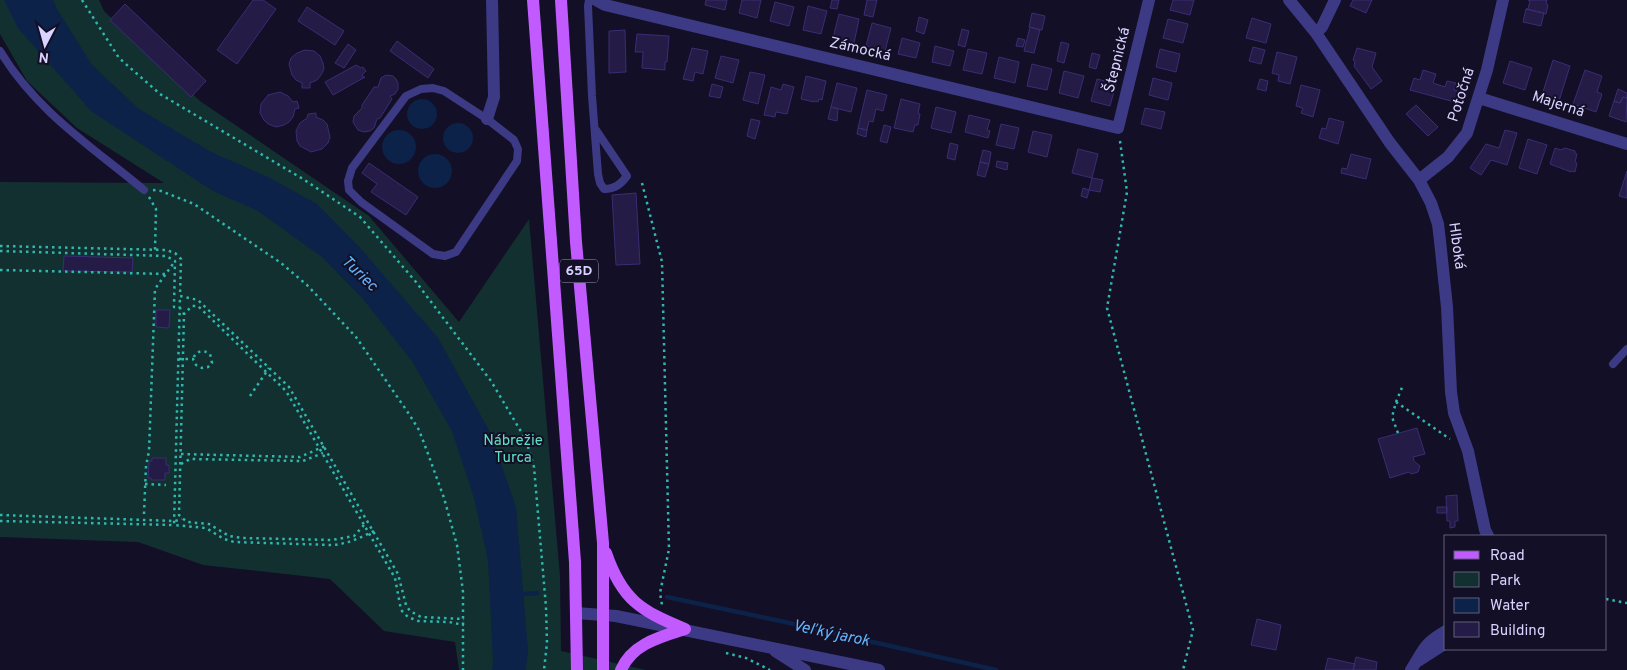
<svg xmlns="http://www.w3.org/2000/svg" width="1627" height="670" font-family="Overpass,sans-serif">
<style>
.green{fill:#12302f}
.water{fill:#0c2248}
.lines{fill:none;stroke-linecap:round;stroke-linejoin:round}
.stream{stroke:#0c2248;stroke-width:4.5}
.building{fill:#241b47;stroke:#3b2d73}
.path{stroke:#2fb8b0;stroke-width:2.5;stroke-dasharray:2.5 4;stroke-linecap:butt}
.service{stroke:#3d3a85;stroke-width:8}
.minor{stroke:#3d3a85;stroke-width:12}
.primary{stroke:#c25bff;stroke-width:12}
.labels{text-anchor:middle;dominant-baseline:central;stroke-width:4;stroke-linejoin:round;paint-order:stroke}
.shield{fill:#130f26;stroke:#9e99be;stroke-width:1}
.shield-label{font-size:14px;font-weight:bold;fill:#d9d4ff}
.street-label{font-size:15px;fill:#d9d4ff;stroke:#130f26}
.park-label{font-size:15px;fill:#5fe0c0;stroke:#130f26}
.water-label{font-size:16px;font-style:italic;fill:#62b6ff;stroke:#130f26}
</style>
<rect width="100%" height="100%" fill="#130f26"/>
<!-- green -->
<path class="green" d="M0 0H99L104 11 200 101 369 216 459 322 529 219 560 576 561 651 646 670H459L455 642 384 631 330 579 203 565 138 542 0 537V182L164 183 77 128 27 81 0 34Z"/>
<!-- water -->
<path class="water" d="M4 0H53L57 9 92 65 139 109 211 152 270 178 317 204 362 250 438 338 491 434 516 507 528 650 526 670H492L493 662 488 560 474 498 452 431 412 361 363 299 322 257 258 211 213 191 91 111 18 28Z
M407 114a15 15 0 1 1 30 0a15 15 0 1 1-30 0Z
M443 138a15 15 0 1 1 30 0a15 15 0 1 1-30 0Z
M382 147a17 17 0 1 1 34 0a17 17 0 1 1-34 0Z
M418 171a17 17 0 1 1 34 0a17 17 0 1 1-34 0Z"/>
<g class="lines">
<!-- stream -->
<path class="stream" d="M520 597 523 594 537 593
M667 597 785 622 996 670"/>
</g>
<!-- building -->
<path class="building" d="M253 0H263L276 9 237 64 217 50Z
M706 0H727L725 10 705 5Z
M742 0H761L757 18 739 13Z
M832 0H839L837 9 830 8Z
M867 0H877L873 17 864 15Z
M1173 0H1194L1190 15 1170 10Z
M1353 0H1372L1366 13 1350 6Z
M1528 0H1547L1546 4 1548 5 1546 14 1526 9H1528L1530 1Z
M775 2 794 7 789 26 770 21Z
M125 4 206 81 191 97 110 20Z
M808 6 827 11 821 34 803 30Z
M307 7 344 31 335 45 298 21Z
M1526 9 1544 13 1541 26 1523 22Z
M1032 13 1045 16 1042 30 1029 27Z
M839 14 859 19 854 43 833 38Z
M919 17 928 20 924 34 916 31Z
M1252 18 1271 24 1266 43 1246 38Z
M1168 19 1188 24 1183 43 1163 38Z
M872 23 891 28 885 51 866 46Z
M1030 27 1040 30 1034 53 1024 51Z
M962 29 969 31 965 47 958 45Z
M625 30 626 72 609 73V31Z
M637 34 669 36 667 62H665V70L642 68 643 52H635Z
M902 38 920 43 916 58 898 54Z
M1018 38 1025 40 1023 47 1016 46Z
M397 41 434 69 428 78 390 51Z
M1061 42 1069 44 1064 63 1057 61Z
M348 44 356 50 344 68 335 63Z
M935 46 954 51 950 66 932 62Z
M1253 47 1265 50 1261 64 1249 61Z
M692 48 708 51 703 74 695 72 693 81 683 79Z
M1357 48 1376 53 1372 67 1382 81 1371 89 1354 66 1355 61 1353 60Z
M968 49 987 53 982 74 963 70Z
M1160 49 1180 54 1176 72 1156 67Z
M305 50 314 51 320 56 323 63 324 69 321 75 317 80 310 83V88H302V83L296 80 292 75 289 64 291 58 297 53Z
M1277 52 1297 57 1290 84 1278 81 1279 75 1272 73Z
M1092 53 1100 55 1096 69 1089 67Z
M721 56 739 60 733 83 715 78Z
M999 57 1019 62 1015 83 994 78Z
M1553 60 1570 66 1559 101 1542 95Z
M1510 61 1532 68 1525 90 1503 83Z
M1032 64 1052 69 1047 90 1027 86Z
M356 65 361 68 363 67 366 71 362 75 363 77H365L333 95 325 82Z
M1423 70 1436 74 1433 83 1445 87 1447 81 1456 83 1454 90 1465 93 1462 104 1410 90 1414 78 1420 80Z
M1585 70 1602 76 1597 92 1602 94 1596 112 1573 104Z
M1064 71 1084 76 1078 98 1059 93Z
M750 72 765 75 758 104 743 100Z
M386 75 393 76 396 79 398 83V89L395 94 390 96 392 99 380 118 377 119 374 128 370 131 364 132 358 130 353 122 354 116 362 108V105L374 87H378L381 78Z
M806 76 826 81 822 100 819 99 818 102 814 101V102L801 99Z
M1153 78 1172 83 1168 100 1149 95Z
M1097 79 1116 84 1110 106 1091 101Z
M1260 79 1268 81 1266 91 1257 89Z
M837 83 857 88 851 112 831 107Z
M712 84 723 87 720 98 709 96Z
M783 84 794 87 787 114 776 112 775 117 764 115 771 87 781 90Z
M1301 85 1320 90 1313 117 1301 113 1303 108 1296 106Z
M1618 89 1627 93V98L1623 97 1620 103 1614 101Z
M867 90 887 95 883 111 876 109 873 122 869 121 867 130 858 128Z
M280 92 288 96 293 102 297 101 299 108 295 109 293 117 289 122 284 125 276 127 268 124 264 120 260 113 261 104 268 95Z
M1623 97 1627 98 1626 122 1609 116 1614 101 1620 103Z
M901 99 920 104 918 113 920 114 918 125H915L913 132 894 128Z
M1416 105 1438 127 1428 136 1406 114Z
M831 107 838 109 837 121 828 119Z
M936 107 956 112 951 133 931 128Z
M1145 108 1165 112 1161 129 1141 124Z
M316 113V117L323 120 327 124 330 137 328 143 322 149 311 152 300 146 297 141 296 131 300 123 307 118 308 114Z
M969 115 990 120 987 130 990 131 988 138 965 132Z
M1329 118 1344 122 1338 144 1319 138 1322 128 1326 129Z
M751 119 760 121 755 139 747 136Z
M1001 124 1019 128 1014 149 996 145Z
M884 125 891 127 887 143 880 141Z
M858 128 867 130 866 137 857 134Z
M1505 130 1517 133 1507 165 1491 160 1481 175 1470 168 1486 144 1499 148Z
M1033 131 1052 135 1047 157 1028 152Z
M1528 139 1547 145 1537 174 1519 168Z
M950 143 958 145 955 160 947 158Z
M1555 148 1561 150 1565 148 1575 151V153L1577 154 1575 162 1577 163 1575 172 1572 171 1571 172 1550 164Z
M1078 149 1098 154 1092 178 1072 173Z
M983 150 991 152 989 164 980 162Z
M1351 154 1371 159 1366 179 1341 173 1342 168 1347 169Z
M997 161 1008 163 1007 170 996 167Z
M980 162 989 164 985 177 977 175Z
M369 163 418 197 406 215 371 192 377 184 362 173Z
M1627 171V198L1619 196Z
M1092 178 1103 180 1100 192 1089 190Z
M1083 188 1089 190 1087 198 1081 196Z
M636 193 640 264 616 265 612 195Z
M64 256 133 258 132 272 63 271Z
M156 310H170L169 328 156 327Z
M1417 428 1425 454 1413 457 1414 461 1420 466 1418 472 1411 474 1409 472 1390 478 1378 439Z
M152 458H166V465H169V473H165V480H151V478H148L149 461H152Z
M1457 495 1458 521H1455V527L1450 528V521H1447L1446 496Z
M1437 507H1447V513H1437Z
M1257 619 1281 625 1276 650 1251 645Z
M1356 657 1377 662 1376 670H1353Z
M1328 658 1355 664 1353 670H1325Z"/>
<g class="lines">
<!-- path -->
<path class="path" d="M82 0 119 58 160 94 303 179 360 217 416 282 491 381 526 440 534 467 546 607 547 643 544 670
M1120 141 1127 192 1107 308 1193 630 1183 670
M642 183 662 262 669 549 660 593 662 605
M153 190 161 191 194 204 281 263 307 285 356 337 409 414 419 430 427 451 444 498 457 545 463 592V670
M149 197 156 209 155 250
M0 246 166 250 175 253 181 259 180 296
M0 251 166 256 175 261 174 307 180 308 184 314
M0 270 166 274
M179 359H193L196 365 202 368 208 367 212 363 210 354C202 349 196 351 193 359
M250 396 269 368
M1396 402 1403 385
M1398 433 1392 417 1396 402 1450 439
M181 454 300 457 325 446
M181 464 190 459 303 461 323 453
M145 484 166 485
M144 514 146 466 149 451 155 289 175 261
M0 515 175 521 182 519
M0 521 174 525
M364 525 354 536 332 540 242 538 229 536 209 524 187 522 179 515 184 314 192 306H198L286 391 395 578 401 610 408 617 418 621 449 622 464 625
M374 531C360 538 347 544 332 545L234 542 224 539 206 528 174 525 180 296 198 300 289 387 398 574 406 605 410 611 421 617 464 619
M1606 599 1627 603
M726 653 746 658 770 670"/>
<!-- service -->
<path class="service" d="M589 0 588 6 592 96 598 174 600 183 604 189C615 189 621 184 627 176L596 130
M0 51C36 111 91 146 144 190
M433 88 444 91 487 119 514 140 518 149 517 161 456 252 445 256 433 254 361 202 349 190 348 181 352 168 406 96 421 89Z
M1613 364 1627 349"/>
<!-- minor -->
<path class="minor" d="M596 0 605 5 1118 128 1149 0
M1289 0 1316 33 1390 143 1419 180 1431 203 1438 224 1440 241 1447 307 1451 392 1454 413 1468 451 1485 530 1488 536
M1316 33 1322 27 1335 0
M1479 98 1627 144
M487 119 494 97 492 0
M1419 180 1448 157 1467 133 1487 70 1503 0
M576 613 616 616 879 670
M775 651 805 670
M1418 661 1446 643
M1411 670C1424 650 1423 644 1446 631"/>
<!-- primary -->
<path class="primary" d="M533 0 575 562 577 670
M561 0 576 242 603 543V670
M606 553C622 600 641 611 685 629
M621 670C632 644 660 637 685 629"/>
</g>
<g class="labels">
<!-- shield labels -->
<rect class="shield" x="560" y="259.5" width="38" height="23" rx="4"/>
<g class="shield-label">
<text x="579" y="271">65D</text>
</g>
<!-- street labels -->
<g class="street-label">
<text transform="translate(860 50) rotate(13)">Zámocká</text>
<text transform="translate(1118 60) rotate(-76)">Štepnická</text>
<text transform="translate(1462 95) rotate(-72)">Potočná</text>
<text transform="translate(1558 105) rotate(18)">Majerná</text>
<text transform="translate(1456 246) rotate(82)">Hlboká</text>
</g>
<!-- park labels -->
<g class="park-label">
<text x="513" y="441">Nábrežie<tspan x="513" dy="17">Turca</tspan></text>
</g>
<!-- water labels -->
<g class="water-label">
<text transform="translate(359 274) rotate(44)">Turiec</text>
<text transform="translate(831 634) rotate(12)">Veľký jarok</text>
</g>
</g>
<!-- legend -->
<rect x="1444" y="535" width="162" height="115" fill="#130f26" stroke="#625e7d"/>
<rect x="1454" y="551" width="25" height="8" fill="#c25bff" stroke="#625e7d"/>
<text x="1490" y="560" font-size="15" fill="#d9d4ff">Road</text>
<rect x="1454" y="572" width="25" height="15" fill="#12302f" stroke="#625e7d"/>
<text x="1490" y="585" font-size="15" fill="#d9d4ff">Park</text>
<rect x="1454" y="598" width="25" height="15" fill="#0c2248" stroke="#625e7d"/>
<text x="1490" y="610" font-size="15" fill="#d9d4ff">Water</text>
<rect x="1454" y="622" width="25" height="15" fill="#241b47" stroke="#625e7d"/>
<text x="1490" y="635" font-size="15" fill="#d9d4ff">Building</text>
<!-- north arrow -->
<g transform="translate(45 45) rotate(186)" stroke="#130f26" stroke-width="4" paint-order="stroke">
<path d="M0-4L9 19L0 12L-9 19Z" fill="#d9d4ff"/>
<text y="-8" font-size="14" font-weight="bold" text-anchor="middle" fill="#d9d4ff">N</text>
</g>
</svg>
